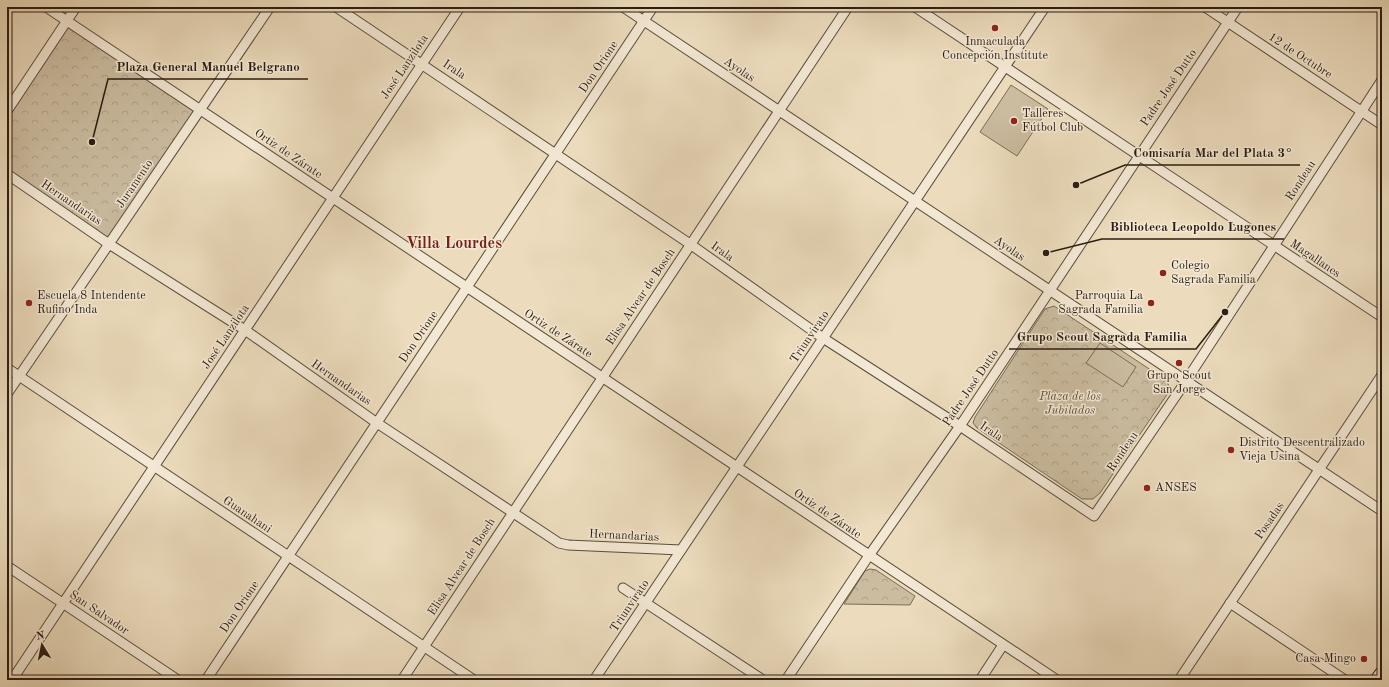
<svg xmlns="http://www.w3.org/2000/svg" width="1389" height="687" viewBox="0 0 1389 687" font-family="'Old Standard TT',serif">
<style>
.forest{fill:url(#forest-crowns);stroke:#7b6c58}
.pitch{fill:#cbbca0;stroke:#7b6c58}
.lines{fill:none;stroke-linecap:round;stroke-linejoin:round}
.minor-casing{stroke:#5b4d3c;stroke-width:11}
.secondary-casing{stroke:#2b1d11;stroke-width:15}
.minor{stroke:#f3e8d4;stroke-width:9}
.secondary{stroke:#f3e8d4;stroke-width:13}
.poi-dot{fill:#8f2418;stroke:#f3e8d4;stroke-width:1.5}
.labels{text-anchor:middle;dominant-baseline:central;stroke-width:3;stroke-linejoin:round;paint-order:stroke}
.poi-label{font-size:12px;fill:#2b1d11;stroke:#f3e8d4;text-anchor:start}
.street-label{font-size:12px;fill:#2b1d11;stroke:#f3e8d4}
.park-label{font-size:12px;font-style:italic;fill:#5b4d3c;stroke:#f3e8d4}
.district-label{font-size:16px;font-weight:bold;fill:#7a1f14;stroke:#f3e8d4}
.leader{fill:none;stroke:#2b1d11;stroke-width:1.5}
.callout-dot{fill:#2b1d11;stroke:#f3e8d4;stroke-width:1.5}
.callout-label{font-size:13px;text-anchor:middle;font-weight:bold;fill:#2b1d11;stroke:#f3e8d4;stroke-width:3;stroke-linejoin:round;paint-order:stroke}
</style>
<defs>
<pattern id="forest-crowns" width="20" height="18" patternUnits="userSpaceOnUse"><rect width="20" height="18" fill="#cbbca0"/><path d="M2 6a3 3 0 1 1 6 0M12 15a3 3 0 1 1 6 0" fill="none" stroke="#aea189"/></pattern>
</defs>
<rect width="100%" height="100%" fill="#ecdcbd"/>
<filter id="stains"><feTurbulence type="fractalNoise" baseFrequency=".005" numOctaves="4"/><feColorMatrix values="0 0 0 0 .2 0 0 0 0 .09 0 0 0 0 .02 0 0 0 .5 -.17"/></filter>
<radialGradient id="worn" r=".72"><stop offset=".6" stop-color="#630" stop-opacity="0"/><stop offset="1" stop-color="#630" stop-opacity=".3"/></radialGradient>
<g class="forest">
<path d="M 67,21 L 199,109 L 109,244 L 7,174 L 7,111 Z"/>
<path d="M 1054,306 L 1166,380 L 1169,386 L 1168,393 L 1100,493 L 1093,499 L 1082,499 L 977,428 L 973,423 L 975,417 L 1045,309 Z"/>
<path d="M 870,569 L 876,570 L 915,596 L 910,605 L 844,604 L 865,571 Z"/>
</g>
<g class="pitch">
<path d="M 1011,85 L 1048,109 L 1017,156 L 980,132 Z"/>
<path d="M 1100,343 L 1136,367 L 1123,387 L 1086,363 Z"/>
</g>
<g class="lines">
<defs>
<g id="minor">
<path d="M 46,7 C 383,231 719,457 1057,680"/>
<path d="M 336,7 L 690,244 L 823,338 L 960,426 L 1094,516 L 1186,381 L 1382,80"/>
<path d="M 623,7 L 1382,511"/>
<path d="M 915,7 L 1382,317"/>
<path d="M 1205,7 L 1382,125"/>
<path d="M 7,111 L 76,7"/>
<path d="M 7,174 L 109,244 L 245,330 L 377,423 L 559,543 L 568,545 L 681,550"/>
<path d="M 7,368 L 474,680"/>
<path d="M 7,394 L 270,7"/>
<path d="M 7,566 L 178,680"/>
<path d="M 623,588 L 763,680"/>
<path d="M 1230,603 L 1345,680"/>
<path d="M 12,680 L 460,7"/>
<path d="M 206,680 L 653,7"/>
<path d="M 402,680 L 848,7"/>
<path d="M 594,680 L 1045,7"/>
<path d="M 786,680 L 868,557 L 960,426 L 1238,7"/>
<path d="M 980,680 L 1003,645"/>
<path d="M 1179,680 L 1382,375"/>
</g>
<path id="secondary" d="M 1377,680 L 1382,673"/>
</defs>
<use href="#minor" class="minor-casing"/>
<use href="#secondary" class="secondary-casing"/>
<use href="#minor" class="minor"/>
<use href="#secondary" class="secondary"/>
</g>
<g class="poi-dot">
<circle cx="995" cy="28" r="4"/>
<circle cx="1014" cy="121" r="4"/>
<circle cx="1163" cy="273" r="4"/>
<circle cx="29" cy="303" r="4"/>
<circle cx="1151" cy="303" r="4"/>
<circle cx="1179" cy="363" r="4"/>
<circle cx="1231" cy="450" r="4"/>
<circle cx="1147" cy="488" r="4"/>
<circle cx="1364" cy="659" r="4"/>
</g>
<g class="labels">
<g class="poi-label">
<text x="995" y="42" text-anchor="middle">Inmaculada<tspan x="995" dy="14">Concepción Institute</tspan></text>
<text x="1022" y="114">Talleres<tspan x="1022" dy="14">Fútbol Club</tspan></text>
<text x="1171" y="266">Colegio<tspan x="1171" dy="14">Sagrada Familia</tspan></text>
<text x="37" y="296">Escuela 8 Intendente<tspan x="37" dy="14">Rufino Inda</tspan></text>
<text x="1143" y="296" text-anchor="end">Parroquia La<tspan x="1143" dy="14">Sagrada Familia</tspan></text>
<text x="1179" y="376" text-anchor="middle">Grupo Scout<tspan x="1179" dy="14">San Jorge</tspan></text>
<text x="1239" y="443">Distrito Descentralizado<tspan x="1239" dy="14">Vieja Usina</tspan></text>
<text x="1155" y="488">ANSES</text>
<text x="1356" y="659" text-anchor="end">Casa Mingo</text>
</g>
<g class="street-label">
<text transform="translate(1300 56) rotate(33)">12 de Octubre</text>
<text transform="translate(405 67) rotate(-56)">José Lanzilota</text>
<text transform="translate(599 67) rotate(-56)">Don Orione</text>
<text transform="translate(454 70) rotate(34)">Irala</text>
<text transform="translate(739 70) rotate(34)">Ayolas</text>
<text transform="translate(1169 88) rotate(-56)">Padre José Dutto</text>
<text transform="translate(288 154) rotate(34)">Ortiz de Zárate</text>
<text transform="translate(1301 181) rotate(-57)">Rondeau</text>
<text transform="translate(135 184) rotate(-56)">Juramento</text>
<text transform="translate(71 203) rotate(34)">Hernandarias</text>
<text transform="translate(1009 249) rotate(34)">Ayolas</text>
<text transform="translate(722 252) rotate(35)">Irala</text>
<text transform="translate(1315 259) rotate(34)">Magallanes</text>
<text transform="translate(641 297) rotate(-56)">Elisa Alvear de Bosch</text>
<text transform="translate(558 334) rotate(33)">Ortiz de Zárate</text>
<text transform="translate(226 337) rotate(-56)">José Lanzilota</text>
<text transform="translate(419 337) rotate(-56)">Don Orione</text>
<text transform="translate(810 337) rotate(-56)">Triunvirato</text>
<text transform="translate(341 383) rotate(35)">Hernandarias</text>
<text transform="translate(971 388) rotate(-56)">Padre José Dutto</text>
<text transform="translate(991 432) rotate(34)">Irala</text>
<text transform="translate(1123 452) rotate(-56)">Rondeau</text>
<text transform="translate(827 514) rotate(34)">Ortiz de Zárate</text>
<text transform="translate(247 515) rotate(34)">Guanahani</text>
<text transform="translate(1270 521) rotate(-56)">Posadas</text>
<text transform="translate(624 536) rotate(3)">Hernandarias</text>
<text transform="translate(462 567) rotate(-57)">Elisa Alvear de Bosch</text>
<text transform="translate(630 606) rotate(-56)">Triunvirato</text>
<text transform="translate(240 607) rotate(-56)">Don Orione</text>
<text transform="translate(99 613) rotate(34)">San Salvador</text>
</g>
<g class="park-label">
<text x="1070" y="397">Plaza de los<tspan x="1070" dy="14">Jubilados</tspan></text>
</g>
<g class="district-label">
<text x="454" y="244">Villa Lourdes</text>
</g>
</g>
<path class="leader" d="M92 142L108 79H308M1076 185L1125 165H1300M1046 253L1102 239H1284M1225 312L1196 349H1009"/>
<g class="callout-dot">
<circle cx="92" cy="142" r="4"/>
<circle cx="1076" cy="185" r="4"/>
<circle cx="1046" cy="253" r="4"/>
<circle cx="1225" cy="312" r="4"/>
</g>
<g class="callout-label">
<text x="208" y="71">Plaza General Manuel Belgrano</text>
<text x="1213" y="157">Comisaría Mar del Plata 3°</text>
<text x="1193" y="231">Biblioteca Leopoldo Lugones</text>
<text x="1102" y="341">Grupo Scout Sagrada Familia</text>
</g>
<rect width="1389" height="687" fill="none" stroke="#ecdcbd" stroke-width="24"/>
<rect x="8" y="8" width="1373" height="671" fill="none" stroke="#2b1d11" stroke-width="2"/>
<rect x="12" y="12" width="1365" height="663" fill="none" stroke="#2b1d11"/>
<g transform="translate(42 645) rotate(350)" stroke="#f3e8d4" stroke-width="3" paint-order="stroke">
<path d="M0-3L7 15L0 10L-7 15Z" fill="#2b1d11"/>
<text y="-6" font-size="11" font-weight="bold" text-anchor="middle" fill="#2b1d11">N</text>
</g>
<rect width="100%" height="100%" filter="url(#stains)"/>
<rect width="100%" height="100%" fill="url(#worn)"/>
</svg>
